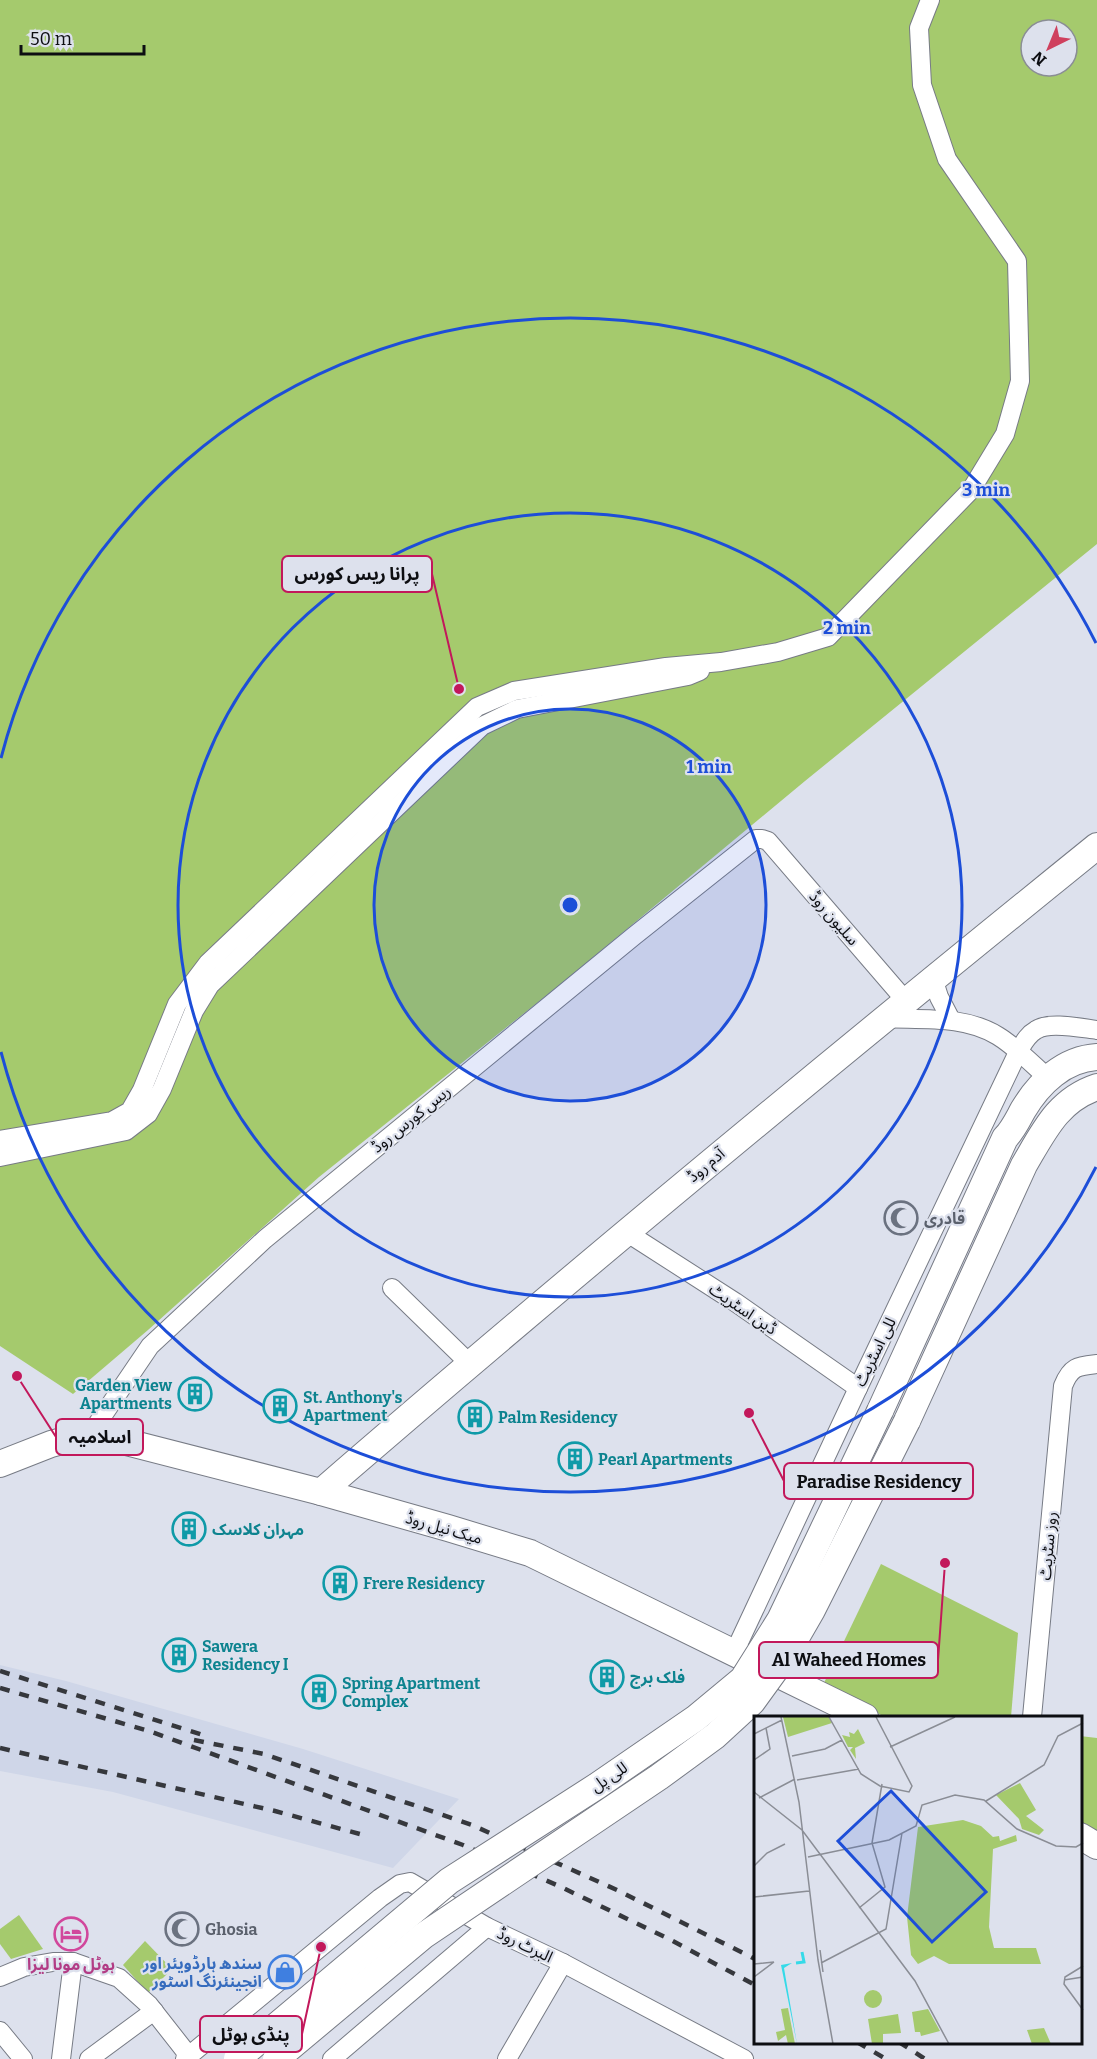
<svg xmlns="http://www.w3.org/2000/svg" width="1097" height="2059" viewBox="0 0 1097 2059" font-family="Bitter,'Noto Sans Arabic',serif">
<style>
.built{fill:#cfd6e8}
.green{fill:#a5ca6d;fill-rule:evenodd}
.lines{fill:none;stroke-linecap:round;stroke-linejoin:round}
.street-casing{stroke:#777b85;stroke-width:20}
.secondary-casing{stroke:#777b85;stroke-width:28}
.street{stroke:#fff;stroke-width:18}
.secondary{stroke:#fff;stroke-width:26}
.rail{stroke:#36383d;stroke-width:4.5;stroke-dasharray:10 10;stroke-linecap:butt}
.secondary-bridge-casing{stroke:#777b85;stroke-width:28;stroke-linecap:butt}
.secondary-bridge{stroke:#fff;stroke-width:26}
.ring{fill:none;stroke:#1d4ed8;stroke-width:3}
.labels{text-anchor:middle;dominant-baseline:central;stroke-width:4.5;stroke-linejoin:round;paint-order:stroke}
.street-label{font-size:16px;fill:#0d0e12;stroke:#dde1ed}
.worship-label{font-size:16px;font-weight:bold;fill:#5b616d;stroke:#dde1ed;text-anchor:start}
.culture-label{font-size:16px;font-weight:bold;fill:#0d838f;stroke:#dde1ed;text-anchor:start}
.shop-label{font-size:16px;font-weight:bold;fill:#366cbe;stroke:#dde1ed;text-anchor:end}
.hotel-label{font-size:16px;font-weight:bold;fill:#b23c85;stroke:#dde1ed}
.inset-river{fill:none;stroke:#35dae8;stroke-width:3}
.inset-road{fill:none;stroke:#8a8d95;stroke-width:1.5}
.view{fill:#1d4ed8;fill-opacity:0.15;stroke:#1d4ed8;stroke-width:3}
.inset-edge{fill:none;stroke:#0d0e12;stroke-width:3}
.centre{fill:#1d4ed8;stroke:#dde1ed;stroke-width:3}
.ring-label{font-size:18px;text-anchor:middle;font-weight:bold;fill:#1d4ed8;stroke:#dde1ed;stroke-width:4.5;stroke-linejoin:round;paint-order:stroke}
.leader{fill:none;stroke:#c2185b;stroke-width:2}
.callout-dot{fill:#c2185b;stroke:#dde1ed;stroke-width:2}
.callout{fill:#dde1ed;stroke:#c2185b;stroke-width:2}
.callout-label{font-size:18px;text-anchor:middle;font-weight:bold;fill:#0d0e12}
</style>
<rect width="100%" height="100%" fill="#dde1ed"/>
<path class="built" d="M 0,1665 L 66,1681 L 303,1749 L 459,1799 L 393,1868 L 113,1792 L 0,1771 Z"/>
<g class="green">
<path d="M 0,0 L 1097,0 L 1097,544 L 805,781 L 562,983 L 319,1177 L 148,1330 L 73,1394 L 0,1346 ZM 1031,30 L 1067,30 L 1067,66 L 1031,66 Z"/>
<path d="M 881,1564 L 1018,1633 L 1011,1717 L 885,1717 L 823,1685 Z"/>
<path d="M 1080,1736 L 1097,1738 L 1097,1836 L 1081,1825 Z"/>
<path d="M 19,1915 L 43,1949 L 11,1959 L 0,1944 L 0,1929 Z"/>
<path d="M 145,1941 L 172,1969 L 148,1993 L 123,1965 Z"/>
</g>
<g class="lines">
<defs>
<g id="street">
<path d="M 933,978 L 939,997 L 951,1020"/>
<path d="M 883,1018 C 921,1020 965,1015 998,1036 C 1016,1047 1032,1064 1048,1078"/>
<path d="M 0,1140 L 112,1121 L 130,1111 L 142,1090 L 177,1004 L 208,963 L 477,707 L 514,691 L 666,667 L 721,662 L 778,652 L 828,637 L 971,490 L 1005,434 L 1020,381 L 1017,261 L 947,159 L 922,85 L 919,28 L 930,0"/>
<path d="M 0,1157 L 126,1131 L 148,1114 L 162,1089 L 194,1011 L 210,985 L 482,726 L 517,709 L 688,676 L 700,671"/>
<path d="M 626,1232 L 735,1302 L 858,1388"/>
<path d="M 392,1288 L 469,1363"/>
<path d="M 91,1433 L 150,1346 L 265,1239 L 634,936 L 756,839 L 762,839 L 768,841 L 905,1000"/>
<path d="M 734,1653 L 858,1388 L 1018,1052 C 1023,1044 1027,1035 1036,1030 C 1049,1021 1081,1028 1097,1030"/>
<path d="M 1032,1717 L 1063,1386 C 1071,1366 1078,1366 1097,1364"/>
<path d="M 0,1977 L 24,1967 L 53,1962 L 73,1962 L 119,1978 L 149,2005 L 189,2056"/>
<path d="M 0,2031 L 23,2059"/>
<path d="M 61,2059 L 73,1962"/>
<path d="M 89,2059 L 154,2011"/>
<path d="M 185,2059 L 380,1898 L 400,1884 L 410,1882 L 487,1927 L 563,1963 L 744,2059"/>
<path d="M 332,2059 L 487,1927"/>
<path d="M 507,2059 L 563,1963"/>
</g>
<g id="secondary">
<path d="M 880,1411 L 1005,1138 C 1013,1130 1017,1121 1023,1110 C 1039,1083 1064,1059 1097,1057"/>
<path d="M 907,1421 L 1024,1165 C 1044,1131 1058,1100 1097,1087"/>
<path d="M 0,1464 L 51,1444 L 91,1433 L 321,1492 L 448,1528 L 530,1553 L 865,1717"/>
<path d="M 321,1492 C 575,1272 835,1058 1097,846"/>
<path d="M 1080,1836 L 1097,1846"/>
</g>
</defs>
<use href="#street" class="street-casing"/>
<use href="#secondary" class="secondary-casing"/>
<use href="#street" class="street"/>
<use href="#secondary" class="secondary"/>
<g class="rail">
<path d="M 0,1671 L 206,1736"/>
<path d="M 0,1688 L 149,1731 L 463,1845 L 559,1886 L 669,1939 L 755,1985"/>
<path d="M 194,1740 L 264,1754 L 472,1825 L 617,1890 L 755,1959"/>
<path d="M 0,1748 L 275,1811 L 367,1836"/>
<path d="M 857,2042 L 886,2059"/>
<path d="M 899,2042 L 925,2059"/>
</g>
<defs>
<g id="secondary-bridge">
<path d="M 237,2059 L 449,1881 L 597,1786 L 696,1718 L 743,1679 L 780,1620 L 880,1411"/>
<path d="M 276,2059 L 423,1936 L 659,1777 L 715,1736 L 752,1702 L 786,1655 L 812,1610 L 907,1421"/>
</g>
</defs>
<use href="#secondary-bridge" class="secondary-bridge-casing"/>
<use href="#secondary-bridge" class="secondary-bridge"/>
</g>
<circle cx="570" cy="905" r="196" fill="#1d4ed8" fill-opacity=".12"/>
<g class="ring">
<circle cx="570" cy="905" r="196"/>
<circle cx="570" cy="905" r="392"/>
<path d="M1096 1167A588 588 0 0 1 1 1052M1 758A588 588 0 0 1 1096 643"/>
</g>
<defs>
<symbol id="mosque-ring" viewBox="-11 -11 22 22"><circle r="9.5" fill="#dde1ed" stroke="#6b7280" stroke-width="1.5"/><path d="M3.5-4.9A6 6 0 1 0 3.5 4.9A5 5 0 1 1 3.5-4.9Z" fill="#6b7280"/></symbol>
<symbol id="building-ring" viewBox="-11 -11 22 22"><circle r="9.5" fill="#dde1ed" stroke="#0f9aa8" stroke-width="1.5"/><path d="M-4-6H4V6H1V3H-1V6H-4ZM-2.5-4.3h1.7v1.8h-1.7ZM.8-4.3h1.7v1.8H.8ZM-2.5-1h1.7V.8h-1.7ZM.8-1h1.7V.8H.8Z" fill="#0f9aa8"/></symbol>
<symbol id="hotel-ring" viewBox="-11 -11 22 22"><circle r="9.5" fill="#dde1ed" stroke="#d1479c" stroke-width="1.5"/><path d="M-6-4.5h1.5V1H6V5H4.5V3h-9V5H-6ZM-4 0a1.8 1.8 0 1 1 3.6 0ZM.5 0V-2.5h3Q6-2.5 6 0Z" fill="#d1479c"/></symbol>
<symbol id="shop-ring" viewBox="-11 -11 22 22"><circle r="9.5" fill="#dde1ed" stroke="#3f7fe0" stroke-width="1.5"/><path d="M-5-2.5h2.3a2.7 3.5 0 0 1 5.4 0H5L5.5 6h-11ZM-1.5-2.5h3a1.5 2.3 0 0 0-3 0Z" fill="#3f7fe0"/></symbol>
</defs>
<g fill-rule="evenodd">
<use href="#mosque-ring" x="882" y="1199" width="38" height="38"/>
<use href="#building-ring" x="176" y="1375" width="38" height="38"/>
<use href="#building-ring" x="261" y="1387" width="38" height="38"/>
<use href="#building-ring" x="456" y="1398" width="38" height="38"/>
<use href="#building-ring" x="556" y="1440" width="38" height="38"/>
<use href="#building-ring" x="170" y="1510" width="38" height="38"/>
<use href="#building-ring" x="321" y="1564" width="38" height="38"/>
<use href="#building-ring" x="160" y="1636" width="38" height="38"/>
<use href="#building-ring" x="588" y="1658" width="38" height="38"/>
<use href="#building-ring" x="300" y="1673" width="38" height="38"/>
<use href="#mosque-ring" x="163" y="1910" width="38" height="38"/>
<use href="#hotel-ring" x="52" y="1915" width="38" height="38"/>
<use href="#shop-ring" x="266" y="1953" width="38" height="38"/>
</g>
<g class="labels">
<g class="street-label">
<text transform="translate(834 918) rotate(49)">سلیون روڈ</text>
<text transform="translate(411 1119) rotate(-39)">ریس کورس روڈ</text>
<text transform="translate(706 1165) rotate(-40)">آدم روڈ</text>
<text transform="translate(743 1309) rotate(34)">ڈین اسٹریٹ</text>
<text transform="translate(875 1352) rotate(-64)">للی اسٹریٹ</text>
<text transform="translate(444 1528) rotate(16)">میک نیل روڈ</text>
<text transform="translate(1048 1546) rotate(-85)">روز سٹریٹ</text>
<text transform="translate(609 1777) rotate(-34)">للی پل</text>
<text transform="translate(525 1945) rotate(26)">البرٹ روڈ</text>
</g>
<g class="worship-label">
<text x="924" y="1218">قادری</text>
<text x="205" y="1929">Ghosia</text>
</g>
<g class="culture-label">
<text x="172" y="1385" text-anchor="end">Garden View<tspan x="172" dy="18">Apartments</tspan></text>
<text x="303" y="1397">St. Anthony's<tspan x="303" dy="18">Apartment</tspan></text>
<text x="498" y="1417">Palm Residency</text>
<text x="598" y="1459">Pearl Apartments</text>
<text x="212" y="1529">مہران کلاسک</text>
<text x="363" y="1583">Frere Residency</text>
<text x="202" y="1646">Sawera<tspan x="202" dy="18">Residency I</tspan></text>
<text x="630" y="1677">فلک برج</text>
<text x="342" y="1683">Spring Apartment<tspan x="342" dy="18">Complex</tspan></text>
</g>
<g class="shop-label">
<text x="262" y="1963">سندھ ہارڈویئر اور<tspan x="262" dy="18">انجینئرنگ اسٹور</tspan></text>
</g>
<g class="hotel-label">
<text x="71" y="1964">ہوٹل مونا لیزا</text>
</g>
</g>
<g transform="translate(754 1716)">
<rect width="328" height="328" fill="#dde1ed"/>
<path d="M 29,1 L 75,1 L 78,7 L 34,21 ZM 104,13 L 111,27 L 101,32 L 102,43 L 96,34 L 99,31 L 94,31 L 88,19 L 96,21 L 95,16 L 100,18 ZM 266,67 L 282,94 L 272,100 L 290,114 L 285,119 L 268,113 L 265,103 L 242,79 ZM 209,104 L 227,110 L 239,121 L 245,120 L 246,125 L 262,119 L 263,125 L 239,133 L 235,211 L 240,232 L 282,232 L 287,248 L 195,248 L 180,240 L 164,248 L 157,239 L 153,201 L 164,111 ZM110 283a9 9 0 1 1 18 0a9 9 0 1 1-18 0ZM 34,292 L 41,328 L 34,328 L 32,319 L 24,325 L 22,316 L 31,314 L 27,293 ZM 174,293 L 186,315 L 167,320 L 166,316 L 161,316 L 158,296 ZM 144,298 L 147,317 L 129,318 L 129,328 L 118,328 L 114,303 ZM 290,312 L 297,328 L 278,328 L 273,314 Z" fill="#a5ca6d"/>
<path d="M 38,247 L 30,252 L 43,328 L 27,249 Z" fill="#35dae8"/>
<path class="inset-river" d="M 42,247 L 50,246 L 48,236"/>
<path class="inset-road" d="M 27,1 L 45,86 L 64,244 L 79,328M 75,1 L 107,58 L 126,70 L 155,76 L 158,70 L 122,1M 0,18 L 28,4M 136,31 L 201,1M 38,40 L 71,33 L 88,24M 0,44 L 16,33 L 12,12M 43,64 L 105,53M 0,76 L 48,114 L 161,265 L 195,328M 5,82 L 41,63M 232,85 L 290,49 L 304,20 L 329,7M 54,141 L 135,124 L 162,110 L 168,89 L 201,79 L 230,84 L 263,113 L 302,130 L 322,131 L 329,127M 0,150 L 13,137 L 31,128M 0,181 L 55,175M 105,192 L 131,171 L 118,127 L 128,68M 66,234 L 69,256M 67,247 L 132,213 L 148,117M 0,248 L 20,246M 329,250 L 311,261 L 310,268 L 329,294M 0,261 L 20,246M 310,264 L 329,261"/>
<path class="view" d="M 137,75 L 232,176 L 178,226 L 84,125 Z"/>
<rect width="328" height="328" class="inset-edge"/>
</g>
<circle cx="570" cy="905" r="9" class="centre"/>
<g class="ring-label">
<text x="986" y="496">3 min</text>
<text x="847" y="634">2 min</text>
<text x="709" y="773">1 min</text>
</g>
<path class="leader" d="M459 689L432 574M17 1376L56 1437M749 1413L784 1481M945 1563L938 1660M321 1947L302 2034"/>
<g class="callout-dot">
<circle cx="459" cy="689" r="6"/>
<circle cx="17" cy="1376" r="6"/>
<circle cx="749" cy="1413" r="6"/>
<circle cx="945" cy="1563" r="6"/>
<circle cx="321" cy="1947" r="6"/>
</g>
<g class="callout">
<rect x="282" y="556" width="150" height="36" rx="6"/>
<rect x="56" y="1419" width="87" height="36" rx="6"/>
<rect x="784" y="1463" width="189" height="36" rx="6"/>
<rect x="759" y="1642" width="179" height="36" rx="6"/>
<rect x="200" y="2016" width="102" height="36" rx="6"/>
</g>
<g class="callout-label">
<text x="357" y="580">پرانا ریس کورس</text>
<text x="100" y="1443">اسلامیہ</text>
<text x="879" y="1488">Paradise Residency</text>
<text x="849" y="1666">Al Waheed Homes</text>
<text x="251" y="2041">پنڈی ہوٹل</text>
</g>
<g transform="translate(1049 48) rotate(223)"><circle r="28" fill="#dde1ed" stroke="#8a8d95" stroke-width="1.5"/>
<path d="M0-4.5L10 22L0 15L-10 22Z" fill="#cf405e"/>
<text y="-9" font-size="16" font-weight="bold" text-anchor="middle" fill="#0d0e12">N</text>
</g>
<path d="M21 45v9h123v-9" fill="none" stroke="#0d0e12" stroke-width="3"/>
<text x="30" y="45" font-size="18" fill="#0d0e12" stroke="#dde1ed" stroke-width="4.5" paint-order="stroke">50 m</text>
</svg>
